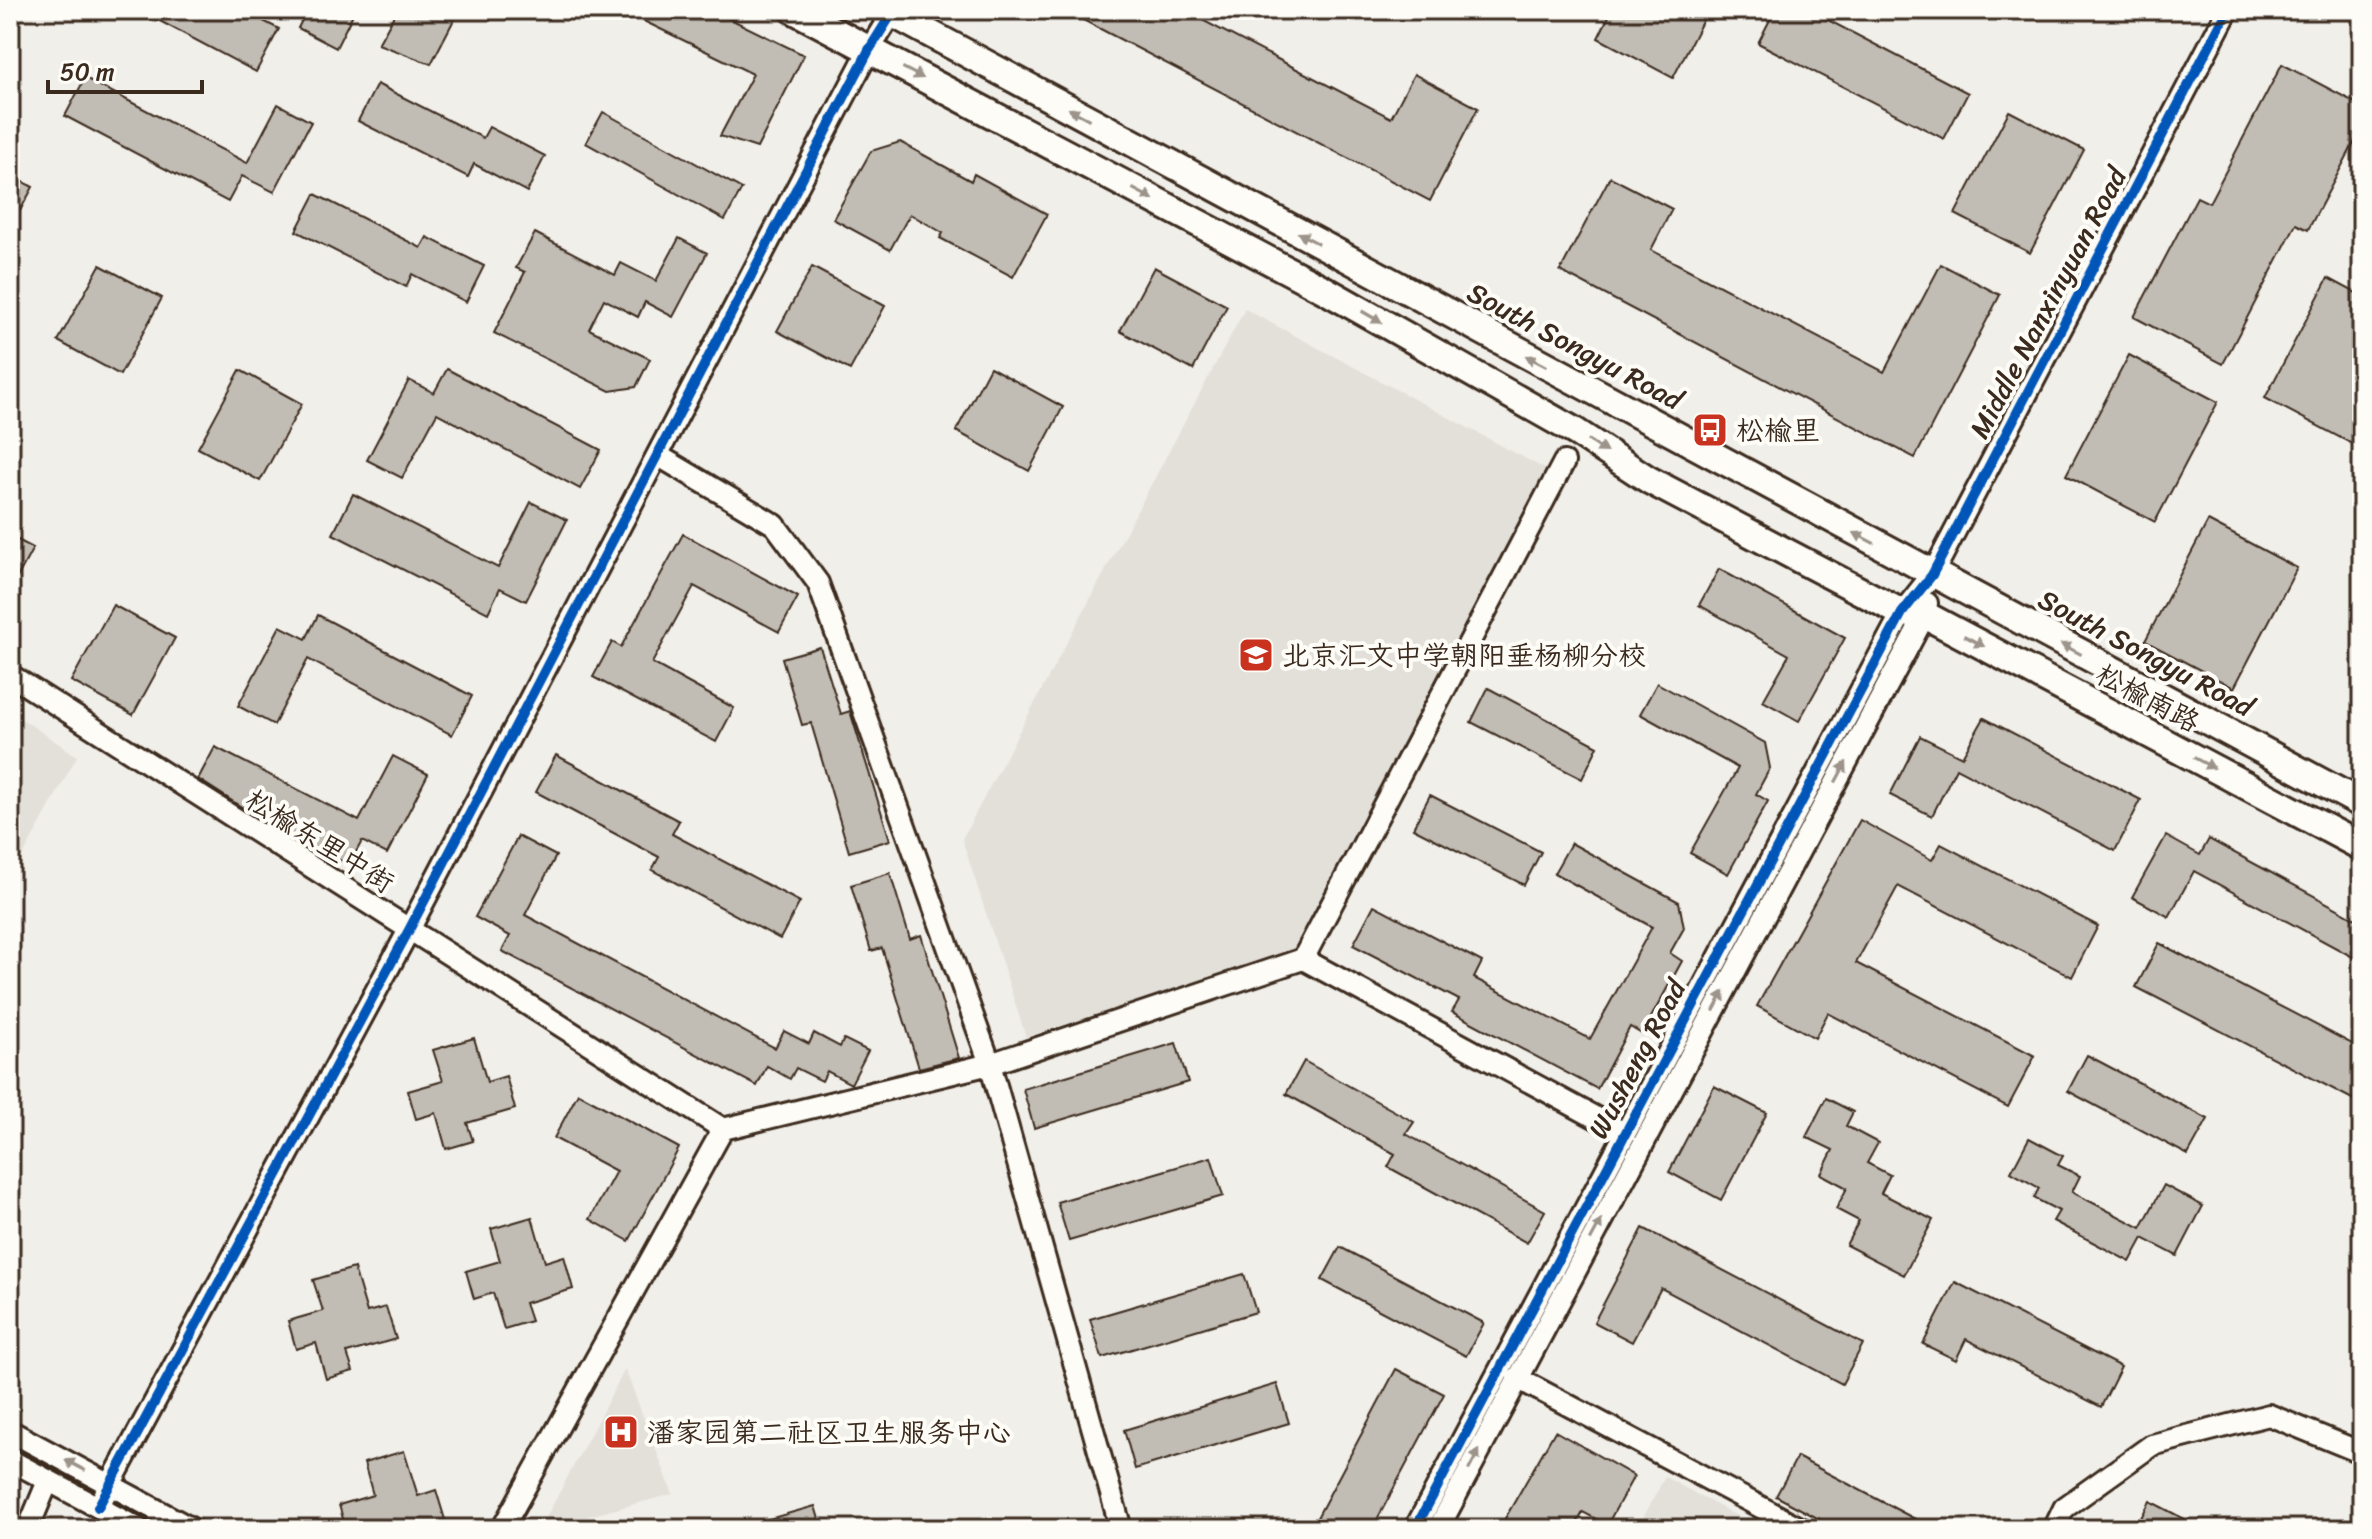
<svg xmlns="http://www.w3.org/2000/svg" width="2372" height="1539" viewBox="0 0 2372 1539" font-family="Sriracha,'LXGW WenKai TC',sans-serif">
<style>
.built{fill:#e3e0da}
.building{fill:#c1bcb4;stroke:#3b2a1e;stroke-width:2}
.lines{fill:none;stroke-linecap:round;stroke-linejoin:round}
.minor-casing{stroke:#3b2a1e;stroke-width:26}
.major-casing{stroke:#3b2a1e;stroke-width:32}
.minor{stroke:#fdfcf7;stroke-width:20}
.major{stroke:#fdfcf7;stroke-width:26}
.cycleway-casing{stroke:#fdfcf7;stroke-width:15}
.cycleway{stroke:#0057b8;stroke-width:10}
.oneway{fill:#9c938a}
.labels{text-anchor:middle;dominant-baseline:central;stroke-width:8;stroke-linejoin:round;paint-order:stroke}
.street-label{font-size:28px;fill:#3b2a1e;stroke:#fdfcf7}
.poi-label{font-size:28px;fill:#3b2a1e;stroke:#fdfcf7;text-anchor:start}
</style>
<rect width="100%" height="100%" fill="#f1efea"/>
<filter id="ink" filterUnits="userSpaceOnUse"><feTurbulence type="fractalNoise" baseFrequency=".0125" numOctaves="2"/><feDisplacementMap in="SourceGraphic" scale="16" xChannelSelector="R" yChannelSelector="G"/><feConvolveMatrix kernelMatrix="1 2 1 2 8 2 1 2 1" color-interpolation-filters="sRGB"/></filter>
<g filter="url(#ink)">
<g class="built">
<path d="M 1245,309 L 1549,471 L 1293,952 L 1026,1037 L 962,839 Z"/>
<path d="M 10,711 L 77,756 L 10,880 Z"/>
<path d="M 625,1369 L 673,1494 L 540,1529 Z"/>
<path d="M 1665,1477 L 1761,1529 L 1637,1529 Z"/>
</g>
<g class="building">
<path d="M 139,10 L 242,10 L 279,29 L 256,72 Z"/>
<path d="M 307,10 L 355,10 L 336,48 L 298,28 Z"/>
<path d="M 397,10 L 459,10 L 431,64 L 378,44 Z"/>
<path d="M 621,10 L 712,10 L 804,55 L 757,148 L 720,136 L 753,74 Z"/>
<path d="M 1064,10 L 1183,10 L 1391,118 L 1414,74 L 1478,108 L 1430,201 Z"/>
<path d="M 1612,10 L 1708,10 L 1673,78 L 1598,38 Z"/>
<path d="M 1775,10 L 1809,10 L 1968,93 L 1944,139 L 1758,43 Z"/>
<path d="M 2282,64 L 2362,106 L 2362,128 L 2308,230 L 2296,224 L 2223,364 L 2134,317 L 2197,197 L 2209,203 Z"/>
<path d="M 85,78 L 247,163 L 278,104 L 311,122 L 274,192 L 242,176 L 228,202 L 65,116 Z"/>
<path d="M 377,84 L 483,138 L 489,127 L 545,156 L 527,192 L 474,164 L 468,177 L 358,121 Z"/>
<path d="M 2009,111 L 2084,150 L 2030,253 L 1955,214 Z"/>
<path d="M 603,112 L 742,189 L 725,220 L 586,143 Z"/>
<path d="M 900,142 L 971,181 L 974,174 L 1047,214 L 1013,277 L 940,238 L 943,233 L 910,214 L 890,250 L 833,219 L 871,151 Z"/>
<path d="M 10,175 L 33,187 L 10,229 Z"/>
<path d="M 1610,177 L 1672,209 L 1651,250 L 1884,372 L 1941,264 L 2000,295 L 1915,458 L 1560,271 Z"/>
<path d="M 315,194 L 421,248 L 427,237 L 484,266 L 466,302 L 412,274 L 406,287 L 296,231 Z"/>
<path d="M 535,233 L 615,275 L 621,263 L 656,281 L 679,238 L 707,253 L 673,317 L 645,302 L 638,317 L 604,299 L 589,329 L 650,359 L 636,387 L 610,391 L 494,333 L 525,272 L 516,268 Z"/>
<path d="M 100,265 L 162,298 L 120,375 L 58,341 Z"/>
<path d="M 812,267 L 885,306 L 850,370 L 777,331 Z"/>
<path d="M 1154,267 L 1227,306 L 1193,370 L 1120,331 Z"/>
<path d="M 2328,278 L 2362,296 L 2362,429 L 2354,445 L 2265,398 Z"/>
<path d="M 2129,355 L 2218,402 L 2155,522 L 2066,475 Z"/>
<path d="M 990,367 L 1063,407 L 1029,471 L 956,431 Z"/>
<path d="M 447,369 L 601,450 L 580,489 L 437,413 L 402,478 L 367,460 L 409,380 L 434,393 Z"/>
<path d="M 240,370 L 302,404 L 260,481 L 198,448 Z"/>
<path d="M 353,494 L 498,568 L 531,502 L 567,520 L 526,601 L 500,588 L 488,613 L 333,534 Z"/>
<path d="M 2208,521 L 2297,568 L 2234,688 L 2145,641 Z"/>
<path d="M 683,534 L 798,597 L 779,632 L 694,586 L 652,663 L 734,708 L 716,742 L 593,677 L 612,642 L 621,647 Z"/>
<path d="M 10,536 L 33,548 L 10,591 Z"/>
<path d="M 1719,569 L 1845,638 L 1799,721 L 1763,701 L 1789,655 L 1699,605 Z"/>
<path d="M 113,605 L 175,638 L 133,715 L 71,681 Z"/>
<path d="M 318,615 L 472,696 L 452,735 L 308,659 L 274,725 L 238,706 L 280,626 L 306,639 Z"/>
<path d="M 820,647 L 841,714 L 850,711 L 890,840 L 849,852 L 811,723 L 802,725 L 782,658 Z"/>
<path d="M 1657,683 L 1765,743 L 1770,768 L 1756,794 L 1768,801 L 1728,874 L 1690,853 L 1738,768 L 1640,714 Z"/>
<path d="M 1488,688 L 1598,746 L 1582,779 L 1471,722 Z"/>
<path d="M 1984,718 L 2141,800 L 2115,851 L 1956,768 L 1932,816 L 1890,795 L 1920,736 L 1962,757 Z"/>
<path d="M 215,747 L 359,821 L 393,756 L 428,774 L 387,854 L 362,841 L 349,865 L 268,824 L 198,779 Z"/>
<path d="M 556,755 L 679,821 L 672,834 L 800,902 L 780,939 L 652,870 L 659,857 L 536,792 Z"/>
<path d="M 1430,795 L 1541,852 L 1524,885 L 1413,828 Z"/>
<path d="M 1860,820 L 1932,860 L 1941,844 L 2098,926 L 2072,977 L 1898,886 L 1856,963 L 2035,1056 L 2008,1107 L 1828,1013 L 1815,1038 L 1757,1006 Z"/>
<path d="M 518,836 L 556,856 L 525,915 L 775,1048 L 784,1031 L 809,1044 L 814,1033 L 840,1047 L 844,1039 L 868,1051 L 851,1084 L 827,1071 L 822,1081 L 796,1068 L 790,1079 L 767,1066 L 757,1086 L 502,951 L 510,936 L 475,917 Z"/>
<path d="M 2166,836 L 2200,855 L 2209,839 L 2362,922 L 2362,962 L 2194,871 L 2169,917 L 2132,897 Z"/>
<path d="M 1571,843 L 1679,902 L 1684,928 L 1670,953 L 1682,961 L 1642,1034 L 1630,1027 L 1597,1089 L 1452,1012 L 1459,1000 L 1353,945 L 1374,905 L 1482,962 L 1474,978 L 1590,1039 L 1652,927 L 1554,873 Z"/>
<path d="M 890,873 L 910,939 L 921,935 L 959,1058 L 919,1068 L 882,948 L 871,951 L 851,885 Z"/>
<path d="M 2159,943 L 2362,1049 L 2362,1104 L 2136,987 Z"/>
<path d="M 474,1038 L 487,1082 L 506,1076 L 515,1109 L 467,1123 L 473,1141 L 446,1149 L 436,1113 L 416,1119 L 408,1091 L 443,1081 L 433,1050 Z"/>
<path d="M 1176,1043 L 1188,1082 L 1034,1128 L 1023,1089 Z"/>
<path d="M 2087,1055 L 2208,1119 L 2188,1155 L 2068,1091 Z"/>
<path d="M 1304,1061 L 1414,1122 L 1406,1134 L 1545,1211 L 1527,1243 L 1388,1167 L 1395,1154 L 1286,1094 Z"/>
<path d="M 1714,1086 L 1767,1113 L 1721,1200 L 1669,1172 Z"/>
<path d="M 578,1093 L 679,1148 L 629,1241 L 590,1219 L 616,1171 L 554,1138 Z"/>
<path d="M 1826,1098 L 1853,1112 L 1846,1126 L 1878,1143 L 1867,1163 L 1890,1175 L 1881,1193 L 1933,1220 L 1904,1275 L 1846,1245 L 1859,1221 L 1836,1209 L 1847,1188 L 1821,1174 L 1833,1150 L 1806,1137 Z"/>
<path d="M 2029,1138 L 2063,1156 L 2058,1165 L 2080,1176 L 2072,1192 L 2141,1228 L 2164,1185 L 2203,1206 L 2177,1256 L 2143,1238 L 2130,1262 L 2053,1221 L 2059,1211 L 2034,1198 L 2039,1188 L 2011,1172 Z"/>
<path d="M 1211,1157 L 1223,1196 L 1069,1241 L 1057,1202 Z"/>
<path d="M 532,1217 L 545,1262 L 564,1256 L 573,1289 L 525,1303 L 531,1321 L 504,1329 L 493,1293 L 474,1299 L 466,1271 L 500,1261 L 491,1229 Z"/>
<path d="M 1643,1228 L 1863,1344 L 1842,1384 L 1661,1288 L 1632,1342 L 1594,1322 Z"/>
<path d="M 1340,1247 L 1484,1323 L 1466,1356 L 1322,1280 Z"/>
<path d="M 354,1268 L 367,1312 L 386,1307 L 396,1339 L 347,1353 L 353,1371 L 326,1379 L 316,1343 L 296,1349 L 288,1321 L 323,1311 L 313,1280 Z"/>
<path d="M 1244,1274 L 1256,1312 L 1102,1358 L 1090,1319 Z"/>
<path d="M 1955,1282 L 2121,1367 L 2101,1407 L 1966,1339 L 1956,1360 L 1923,1344 Z"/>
<path d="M 1396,1369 L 1444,1394 L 1372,1529 L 1311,1529 Z"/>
<path d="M 1277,1384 L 1289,1423 L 1135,1469 L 1124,1430 Z"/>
<path d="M 1555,1431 L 1634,1476 L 1607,1525 L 1583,1512 L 1574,1529 L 1499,1529 Z"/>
<path d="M 404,1451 L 418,1496 L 436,1490 L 446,1523 L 425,1529 L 346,1529 L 339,1505 L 373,1495 L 364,1463 Z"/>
<path d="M 1797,1457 L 1934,1529 L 1838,1529 L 1776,1496 Z"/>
<path d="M 2150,1501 L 2203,1529 L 2135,1529 Z"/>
<path d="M 815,1506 L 822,1529 L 751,1529 L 751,1524 Z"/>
</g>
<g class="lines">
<defs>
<g id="minor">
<path d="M 659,456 L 775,525 L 818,583 L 990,1064 L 1121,1529"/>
<path d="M 10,675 L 723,1129"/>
<path d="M 1303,959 L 1564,462"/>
<path d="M 1517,1378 L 1802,1529"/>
<path d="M 10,1431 L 192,1529"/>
<path d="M 10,1460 L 139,1529"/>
<path d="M 98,1507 L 409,930 L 869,50 L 894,10"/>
<path d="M 28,1529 L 48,1481"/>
<path d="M 502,1529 L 723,1129 L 990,1064 L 1303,959 L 1624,1133"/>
<path d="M 1415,1529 L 1902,613 L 1932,575 L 2228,10"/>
<path d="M 1438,1529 L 1925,615 L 1927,603"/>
<path d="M 2054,1529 L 2064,1508 L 2152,1445 L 2269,1415 L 2362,1453"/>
</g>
<g id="major">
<path d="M 794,10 L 1325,290 L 1576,432 L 1649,480 L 1902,613 L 1925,615 L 2362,847"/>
<path d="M 886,10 L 2362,804"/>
</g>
</defs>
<use href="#minor" class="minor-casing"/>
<use href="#major" class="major-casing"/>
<use href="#minor" class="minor"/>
<use href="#major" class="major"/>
<defs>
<g id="cycleway">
<path d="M 98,1507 L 409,930 L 869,50 L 894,10"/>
<path d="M 1415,1529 L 1902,613 L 1932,575 L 2228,10"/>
</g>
</defs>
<use href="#cycleway" class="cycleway-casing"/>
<use href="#cycleway" class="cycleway"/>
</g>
<defs><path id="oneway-solid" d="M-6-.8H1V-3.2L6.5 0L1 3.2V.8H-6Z" transform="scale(2)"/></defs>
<g class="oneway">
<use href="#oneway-solid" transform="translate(913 73) rotate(28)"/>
<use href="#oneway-solid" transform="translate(1079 114) rotate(-152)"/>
<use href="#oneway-solid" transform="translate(1143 194) rotate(28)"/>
<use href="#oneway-solid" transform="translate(1308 238) rotate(-152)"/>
<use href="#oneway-solid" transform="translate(1372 317) rotate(30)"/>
<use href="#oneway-solid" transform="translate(1536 361) rotate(-152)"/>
<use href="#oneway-solid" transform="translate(1597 446) rotate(33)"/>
<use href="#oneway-solid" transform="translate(1864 538) rotate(-152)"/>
<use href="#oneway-solid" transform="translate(1974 641) rotate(28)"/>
<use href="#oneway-solid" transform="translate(2071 649) rotate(-152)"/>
<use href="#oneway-solid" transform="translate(2204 763) rotate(28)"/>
<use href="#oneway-solid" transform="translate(1841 772) rotate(-62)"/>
<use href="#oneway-solid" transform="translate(1719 1001) rotate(-62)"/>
<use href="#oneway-solid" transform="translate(1596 1230) rotate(-62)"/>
<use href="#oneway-solid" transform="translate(1474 1460) rotate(-62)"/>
<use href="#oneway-solid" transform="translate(75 1465) rotate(-152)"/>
</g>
</g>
<defs>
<symbol id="bus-square" viewBox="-11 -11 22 22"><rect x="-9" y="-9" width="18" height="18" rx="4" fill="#c8321e" stroke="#fdfcf7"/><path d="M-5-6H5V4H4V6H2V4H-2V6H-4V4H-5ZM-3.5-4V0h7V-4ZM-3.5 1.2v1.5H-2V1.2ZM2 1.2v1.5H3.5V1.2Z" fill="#fff"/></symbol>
<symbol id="school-square" viewBox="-11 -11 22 22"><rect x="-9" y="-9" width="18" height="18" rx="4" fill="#c8321e" stroke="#fdfcf7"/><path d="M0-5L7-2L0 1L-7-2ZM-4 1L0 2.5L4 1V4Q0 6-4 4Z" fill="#fff"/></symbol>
<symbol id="hospital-square" viewBox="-11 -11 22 22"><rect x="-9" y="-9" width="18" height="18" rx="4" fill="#c8321e" stroke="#fdfcf7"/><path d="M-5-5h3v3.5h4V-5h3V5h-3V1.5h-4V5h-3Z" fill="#fff"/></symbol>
</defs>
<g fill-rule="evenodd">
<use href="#bus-square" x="1690" y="410" width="40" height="40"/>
<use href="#school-square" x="1236" y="635" width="40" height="40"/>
<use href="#hospital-square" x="601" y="1412" width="40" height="40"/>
</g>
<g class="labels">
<g class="street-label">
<text transform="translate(2048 303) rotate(-62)">Middle Nanxinyuan Road</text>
<text transform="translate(1575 346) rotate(28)">South Songyu Road</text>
<text transform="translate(2146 653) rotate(28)">South Songyu Road</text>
<text transform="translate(2148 698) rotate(28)">松榆南路</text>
<text transform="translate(320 841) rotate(32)">松榆东里中街</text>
<text transform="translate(1637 1059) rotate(-62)">Wusheng Road</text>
</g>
<g class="poi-label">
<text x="1736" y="430">松榆里</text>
<text x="1282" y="655">北京汇文中学朝阳垂杨柳分校</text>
<text x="647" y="1432">潘家园第二社区卫生服务中心</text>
</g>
</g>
<rect width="2372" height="1539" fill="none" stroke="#fdfcf7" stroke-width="40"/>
<rect x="20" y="20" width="2332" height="1499" fill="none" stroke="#3b2a1e" stroke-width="3" filter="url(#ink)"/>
<path d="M48 80v12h154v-12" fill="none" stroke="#3b2a1e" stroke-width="4"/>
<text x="60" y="80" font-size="24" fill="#3b2a1e" stroke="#fdfcf7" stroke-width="6" paint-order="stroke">50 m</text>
</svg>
